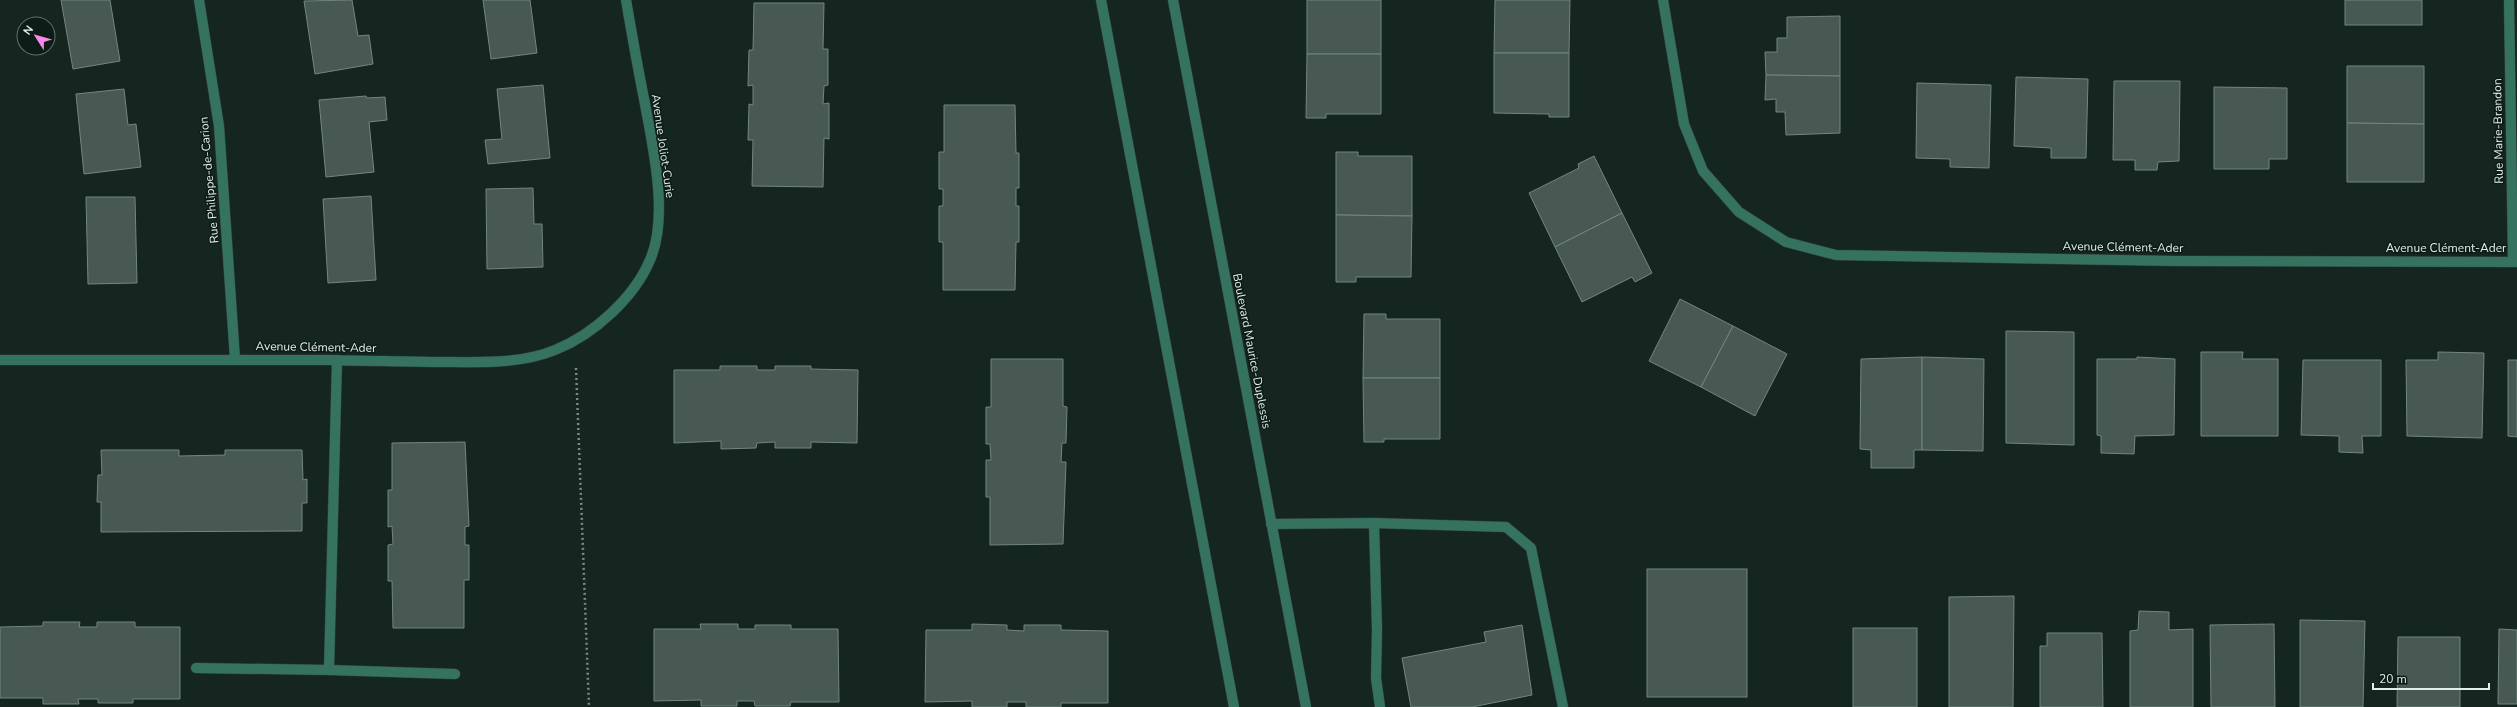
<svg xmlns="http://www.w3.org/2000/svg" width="2517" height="707" viewBox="0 0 2517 707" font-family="'Nunito Sans',sans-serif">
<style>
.building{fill:#475952;stroke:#73867f}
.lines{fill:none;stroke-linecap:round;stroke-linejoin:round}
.service-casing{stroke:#32413c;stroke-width:11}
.minor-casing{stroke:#32413c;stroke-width:11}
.tertiary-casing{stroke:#32413c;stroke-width:11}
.path{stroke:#7c8985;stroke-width:2.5;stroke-dasharray:2 3;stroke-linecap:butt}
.service{stroke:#367260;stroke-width:10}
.minor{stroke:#367260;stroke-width:10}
.tertiary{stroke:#367260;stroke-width:10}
.labels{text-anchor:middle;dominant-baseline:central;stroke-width:3;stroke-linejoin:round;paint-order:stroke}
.street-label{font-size:12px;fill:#e3ede9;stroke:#0c1c17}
</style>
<rect width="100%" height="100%" fill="#152520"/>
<g class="building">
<path d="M 61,0 L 110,0 L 120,61 L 73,69 Z"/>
<path d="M 352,0 L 358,36 L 369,35 L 373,64 L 315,74 L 304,1 Z"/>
<path d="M 483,0 L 530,0 L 537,53 L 491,59 Z"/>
<rect x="1307" y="0" width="74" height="54"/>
<path d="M 1495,0 L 1570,0 L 1569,53 L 1494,53 Z"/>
<rect x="2345" y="0" width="77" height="25"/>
<path d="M 754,3 L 824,3 L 823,49 L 828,49 L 828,85 L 824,86 L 823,104 L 829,103 L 829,139 L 824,138 L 823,187 L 752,186 L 753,140 L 748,140 L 749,104 L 753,105 L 753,85 L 748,86 L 749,50 L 753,50 Z"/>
<path d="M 1840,16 L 1840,76 L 1766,75 L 1765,52 L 1777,52 L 1777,38 L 1787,38 L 1787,17 Z"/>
<path d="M 1494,53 L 1569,53 L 1569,117 L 1549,117 L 1549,114 L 1494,113 Z"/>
<path d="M 1307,54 L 1381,54 L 1381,114 L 1326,114 L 1326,118 L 1306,118 Z"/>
<path d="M 2347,66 L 2424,66 L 2424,124 L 2347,123 Z"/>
<path d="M 1766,75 L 1840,76 L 1840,133 L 1786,135 L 1785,112 L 1776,112 L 1776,99 L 1765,100 Z"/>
<path d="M 2016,77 L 2088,79 L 2086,158 L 2051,158 L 2051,148 L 2014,146 Z"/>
<path d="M 2114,81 L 2180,81 L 2179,161 L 2158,162 L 2157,170 L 2135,170 L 2135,160 L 2113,160 Z"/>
<path d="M 1917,83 L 1991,85 L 1989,168 L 1950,167 L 1950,159 L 1916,158 Z"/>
<path d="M 543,85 L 550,158 L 488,164 L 485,140 L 502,139 L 497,89 Z"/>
<path d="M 2214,87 L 2287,88 L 2287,159 L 2269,159 L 2269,169 L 2214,169 Z"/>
<path d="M 124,89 L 128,125 L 136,124 L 141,167 L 84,174 L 76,94 Z"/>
<path d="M 366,96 L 367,98 L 385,97 L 387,120 L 369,122 L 374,172 L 326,177 L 319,100 Z"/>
<path d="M 944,105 L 1015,105 L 1016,153 L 1019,153 L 1019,188 L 1016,188 L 1016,206 L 1019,206 L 1019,242 L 1016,242 L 1015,290 L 943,290 L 943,242 L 939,242 L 939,206 L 943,206 L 943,189 L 939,189 L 939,152 L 944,152 Z"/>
<path d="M 2347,123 L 2424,124 L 2424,182 L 2347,182 Z"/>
<path d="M 1336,152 L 1358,152 L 1358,156 L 1412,156 L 1412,216 L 1336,215 Z"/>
<path d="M 1594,156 L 1622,213 L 1555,247 L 1529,193 L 1579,168 L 1578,164 Z"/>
<path d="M 533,188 L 534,224 L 542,224 L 543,267 L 487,269 L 486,189 Z"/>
<path d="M 371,196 L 376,280 L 328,283 L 323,199 Z"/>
<path d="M 86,197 L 135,197 L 137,283 L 88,284 Z"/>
<path d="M 1622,213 L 1652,273 L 1635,282 L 1632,277 L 1582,302 L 1555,247 Z"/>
<path d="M 1336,215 L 1412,216 L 1411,277 L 1356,277 L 1356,282 L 1336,282 Z"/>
<path d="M 1680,299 L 1733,326 L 1701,387 L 1649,361 Z"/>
<path d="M 1364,314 L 1386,314 L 1386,319 L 1440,319 L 1440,378 L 1363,378 Z"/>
<path d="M 1733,326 L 1787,354 L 1755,416 L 1701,387 Z"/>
<path d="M 2006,331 L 2074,332 L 2074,445 L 2006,443 Z"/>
<path d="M 2201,352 L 2243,352 L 2242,359 L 2278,359 L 2278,436 L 2201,436 Z"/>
<path d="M 2438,352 L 2484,353 L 2482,438 L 2407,436 L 2406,360 L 2438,360 Z"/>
<path d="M 1922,357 L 1922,450 L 1914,450 L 1914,468 L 1871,468 L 1871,450 L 1860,449 L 1861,359 Z"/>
<path d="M 1922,357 L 1984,359 L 1983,451 L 1922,450 Z"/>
<path d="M 2137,357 L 2175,359 L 2174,435 L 2135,436 L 2134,454 L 2101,453 L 2101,436 L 2097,435 L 2097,359 L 2137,359 Z"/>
<path d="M 991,359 L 1063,359 L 1063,406 L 1067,407 L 1066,443 L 1062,443 L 1061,462 L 1066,462 L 1063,544 L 990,545 L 990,497 L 986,497 L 986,460 L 991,460 L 990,444 L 986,444 L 986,407 L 991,407 Z"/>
<path d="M 2303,360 L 2381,360 L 2381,436 L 2362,436 L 2363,453 L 2339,452 L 2339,436 L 2301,435 Z"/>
<path d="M 2508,360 L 2517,360 L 2517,437 L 2508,436 Z"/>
<path d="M 720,366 L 757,366 L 757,370 L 775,370 L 775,366 L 811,366 L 811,369 L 858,370 L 857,443 L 811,442 L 811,448 L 775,448 L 775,442 L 757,443 L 756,448 L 721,449 L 721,441 L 674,443 L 674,370 L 720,370 Z"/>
<path d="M 1363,378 L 1440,378 L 1440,439 L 1384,439 L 1384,442 L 1364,442 Z"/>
<path d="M 465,442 L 469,526 L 465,527 L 465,545 L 469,545 L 469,580 L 464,580 L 464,628 L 393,628 L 392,581 L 388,581 L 388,545 L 393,544 L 392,526 L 388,527 L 388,490 L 392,490 L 392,443 Z"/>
<path d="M 101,450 L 179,450 L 179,456 L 225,455 L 225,450 L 302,450 L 303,480 L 307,479 L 307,503 L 302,503 L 302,531 L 101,532 L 101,502 L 97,502 L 98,475 L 102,475 Z"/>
<rect x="1647" y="569" width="100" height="128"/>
<path d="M 2014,596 L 2013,707 L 1949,707 L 1949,597 Z"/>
<path d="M 2139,611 L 2169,612 L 2169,630 L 2193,629 L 2193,707 L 2130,707 L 2130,631 L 2138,630 Z"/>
<path d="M 2300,620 L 2365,621 L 2363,707 L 2300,707 Z"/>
<path d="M 43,622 L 80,622 L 79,627 L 97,627 L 97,622 L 135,622 L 135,627 L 180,627 L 180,699 L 133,699 L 133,703 L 98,703 L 98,699 L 78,699 L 79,704 L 43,704 L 43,698 L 0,698 L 0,627 L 43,626 Z"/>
<path d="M 700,624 L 738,624 L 738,629 L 755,629 L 755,625 L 791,625 L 791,629 L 838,629 L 839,702 L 791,702 L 790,706 L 755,706 L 754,701 L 737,701 L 737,706 L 701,706 L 701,700 L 654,701 L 654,629 L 701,629 Z"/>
<path d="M 972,624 L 1007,625 L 1007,630 L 1024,631 L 1024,625 L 1061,625 L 1061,630 L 1108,631 L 1108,703 L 1061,703 L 1061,707 L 1026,707 L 1026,702 L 1007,702 L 1007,707 L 972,707 L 972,701 L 925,702 L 926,630 L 972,630 Z"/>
<path d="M 2274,624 L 2275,707 L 2211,707 L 2210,625 Z"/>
<path d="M 1522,625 L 1532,695 L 1472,707 L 1411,707 L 1402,658 L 1486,642 L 1484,632 Z"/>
<rect x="1853" y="628" width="64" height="79"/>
<path d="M 2499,629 L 2517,630 L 2517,704 L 2498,704 Z"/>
<path d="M 2047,633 L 2102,633 L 2103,707 L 2040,707 L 2040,646 L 2047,646 Z"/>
<path d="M 2398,637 L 2460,637 L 2460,707 L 2397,707 Z"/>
</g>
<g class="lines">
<defs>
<g id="service">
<path d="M 1374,523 L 1377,630 L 1376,678 L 1380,707"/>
<path d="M 1271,524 L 1374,523 L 1506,527 L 1531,548 L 1563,707"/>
<path d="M 196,668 L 329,670 L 337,360"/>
<path d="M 329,670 L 455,674"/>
</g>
<g id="minor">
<path d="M 199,0 L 219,126 L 235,359"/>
<path d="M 1663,0 L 1684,124 L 1703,171 L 1739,212 L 1786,242 L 1836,255 L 2175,261 L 2517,262"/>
<path d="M 2509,0 L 2513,262"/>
<path d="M 0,360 C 110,360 220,359 331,360 C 366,361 401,361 436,362 C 474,362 519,365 555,350 C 593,335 634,298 650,260 C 669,217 653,148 645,104 C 638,69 632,35 626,0"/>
</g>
<g id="tertiary">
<path d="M 1101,0 L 1234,707"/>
<path d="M 1173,0 L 1306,707"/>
</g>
</defs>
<use href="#service" class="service-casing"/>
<use href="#minor" class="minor-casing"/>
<use href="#tertiary" class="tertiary-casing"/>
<path class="path" d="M 576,368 L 589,707"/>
<use href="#service" class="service"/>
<use href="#minor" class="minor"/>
<use href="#tertiary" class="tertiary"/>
</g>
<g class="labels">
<g class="street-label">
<text transform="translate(2498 131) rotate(-91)">Rue Marie-Brandon</text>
<text transform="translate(663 146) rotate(82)">Avenue Joliot-Curie</text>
<text transform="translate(209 180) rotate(-95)">Rue Philippe-de-Carion</text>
<text transform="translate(2123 247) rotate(1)">Avenue Clément-Ader</text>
<text x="2446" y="248">Avenue Clément-Ader</text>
<text transform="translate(316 347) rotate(1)">Avenue Clément-Ader</text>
<text transform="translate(1252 351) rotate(79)">Boulevard Maurice-Duplessis</text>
</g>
</g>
<g transform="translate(36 36) rotate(307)"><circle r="19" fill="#0c1c17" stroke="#62706b"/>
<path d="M0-3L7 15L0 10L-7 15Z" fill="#fb87e6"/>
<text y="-6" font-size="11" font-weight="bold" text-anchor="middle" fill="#e3ede9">N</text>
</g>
<path d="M2373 683v6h116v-6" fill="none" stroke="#e3ede9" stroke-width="2"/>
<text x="2379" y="683" font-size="12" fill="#e3ede9" stroke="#0c1c17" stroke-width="3" paint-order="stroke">20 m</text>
</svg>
